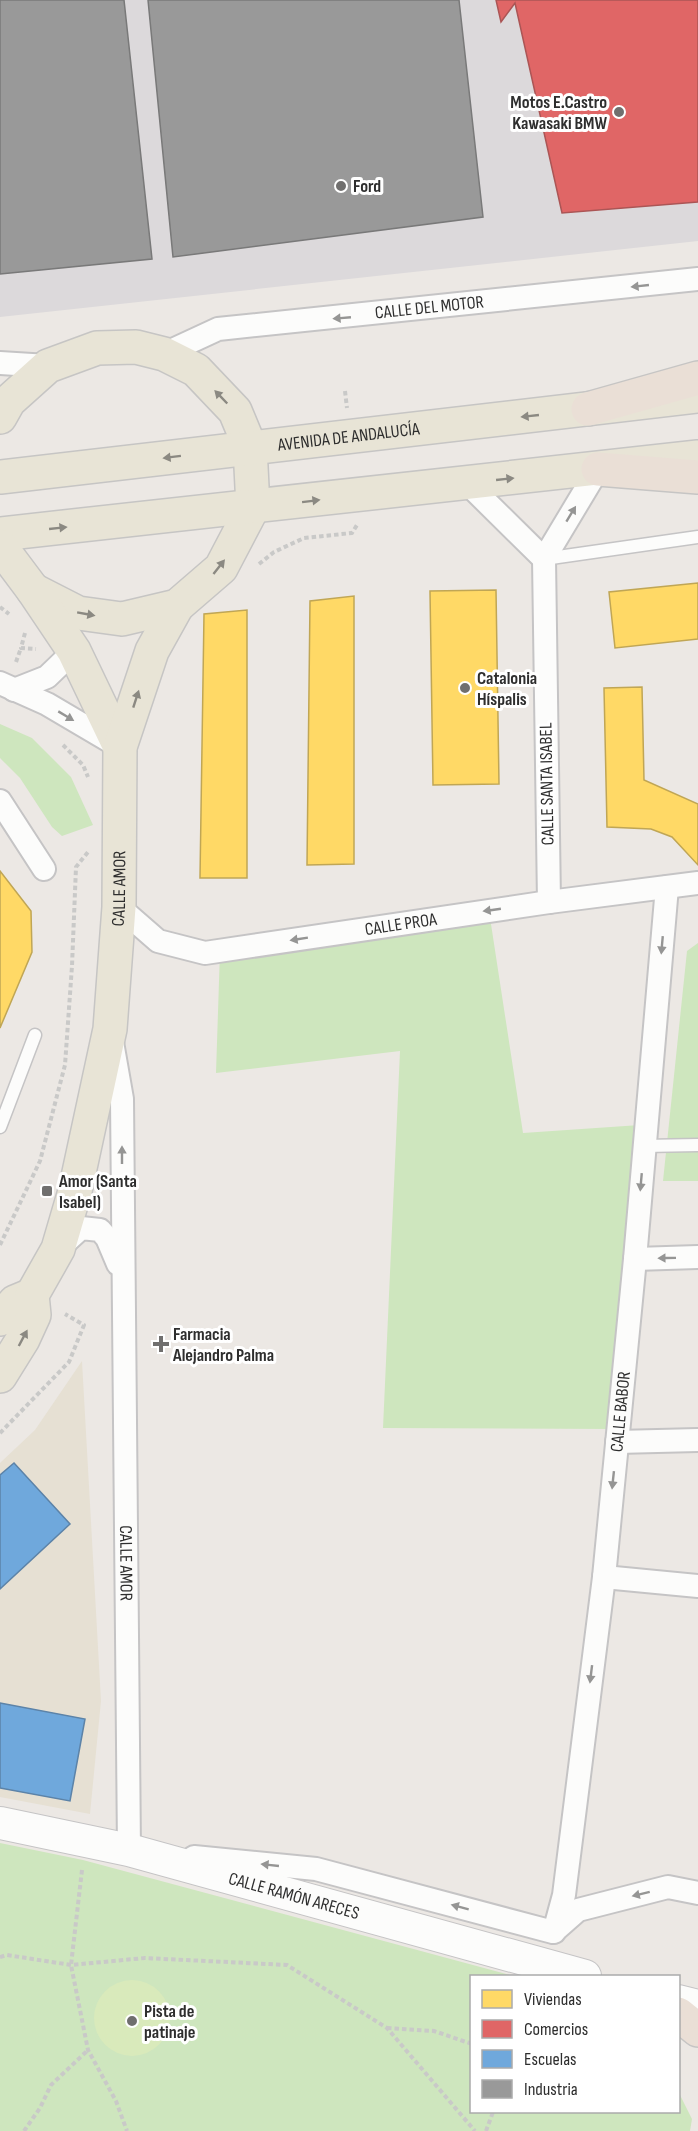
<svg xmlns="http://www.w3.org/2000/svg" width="698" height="2131" viewBox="0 0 698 2131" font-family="'Sofia Sans Condensed',sans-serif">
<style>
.industrial{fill:#dcd9db}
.education{fill:#e6e0d3}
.green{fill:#cee6be}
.pitch{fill:#d9eabb}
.homes{fill:#ffd966;stroke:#c0a655;stroke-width:1.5}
.shops{fill:#e06666;stroke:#ab5555;stroke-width:1.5}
.schools{fill:#6fa8dc;stroke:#5c83a8;stroke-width:1.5}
.industry{fill:#999;stroke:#797979;stroke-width:1.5}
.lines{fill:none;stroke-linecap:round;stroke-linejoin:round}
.lane-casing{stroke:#c5c4c5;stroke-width:15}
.street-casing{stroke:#c5c4c5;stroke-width:26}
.secondary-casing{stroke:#c5c4c5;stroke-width:34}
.primary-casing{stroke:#c6c5c4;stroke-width:36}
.highway-casing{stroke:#c6c5c4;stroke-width:36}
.path{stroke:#c9c9c8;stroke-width:4;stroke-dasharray:4.5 3;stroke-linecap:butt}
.lane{stroke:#fcfcfb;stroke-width:12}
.street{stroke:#fcfcfb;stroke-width:22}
.secondary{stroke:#fcfcfb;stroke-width:32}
.primary{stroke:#e8e4d6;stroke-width:33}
.highway{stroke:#eadfd6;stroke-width:33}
.oneway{fill:#959594}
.oneway2{fill:#8b8982}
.poi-dot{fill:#706f6e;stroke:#fff;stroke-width:2}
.labels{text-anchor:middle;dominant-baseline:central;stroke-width:6;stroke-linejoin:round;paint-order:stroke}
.poi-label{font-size:18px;font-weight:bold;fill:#2e2e2e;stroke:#fff;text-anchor:start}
.street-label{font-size:18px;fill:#2e2e2e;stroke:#fff}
</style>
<rect width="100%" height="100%" fill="#ece8e4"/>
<path class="industrial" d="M 0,0 L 698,0 L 698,241 L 0,317 Z"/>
<path class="education" d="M 82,1361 L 101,1701 L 90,1814 L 0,1797 L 0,1463 L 35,1430 Z"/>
<g class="green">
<path d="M 0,724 L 32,738 L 71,777 L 93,825 L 62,836 L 52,827 L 20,778 L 0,758 Z"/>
<path d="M 489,911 L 523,1133 L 640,1125 L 612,1429 L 383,1428 L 400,1051 L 216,1073 L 220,951 Z"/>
<path d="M 698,943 L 698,1181 L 663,1181 L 687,951 Z"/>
<path d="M 0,1843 L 83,1860 L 514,1976 L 472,1976 L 472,2112 L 678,2112 L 679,2093 L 692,2119 L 690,2131 L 0,2131 Z"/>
</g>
<circle class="pitch" cx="132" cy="2018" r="38"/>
<g class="homes">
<path d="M 698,583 L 698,639 L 615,648 L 609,592 Z"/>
<path d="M 496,590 L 499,784 L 433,785 L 430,591 Z"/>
<path d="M 354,596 L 354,864 L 307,865 L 310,601 Z"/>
<path d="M 247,610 L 247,878 L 200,878 L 204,614 Z"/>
<path d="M 642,687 L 644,780 L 698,804 L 698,865 L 672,837 L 651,829 L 607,827 L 604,688 Z"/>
<path d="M 0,871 L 31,911 L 32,952 L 0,1028 Z"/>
</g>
<path class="shops" d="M 496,0 L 698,0 L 698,202 L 562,213 L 515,3 L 501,22 Z"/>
<g class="schools">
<path d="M 14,1463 L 70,1524 L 0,1589 L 0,1475 Z"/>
<path d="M 0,1703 L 85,1719 L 70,1801 L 0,1788 Z"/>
</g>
<g class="industry">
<path d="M 0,0 L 124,0 L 152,259 L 0,274 Z"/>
<path d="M 148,0 L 459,0 L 483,217 L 173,257 Z"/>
</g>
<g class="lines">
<defs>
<g id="lane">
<path d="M 544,559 L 698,537"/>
<path d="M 0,1127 L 35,1035"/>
<path d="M 644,1146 L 698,1145"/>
</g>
<g id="street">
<path id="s1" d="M 164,354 L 218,329 L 698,279"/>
<path d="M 0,363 L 48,366"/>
<path d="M 467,483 L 544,559"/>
<path d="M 0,683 L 47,704 L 120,747"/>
<path d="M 14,690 L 47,677 L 74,651"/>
<path d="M 0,801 L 44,869"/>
<path d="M 549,902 L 544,559 L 598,469"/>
<path id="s2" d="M 119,907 L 158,941 L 205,953 L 549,902 L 698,883"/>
<path id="s3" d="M 112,1042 L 122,1099 L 129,1850 L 143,1851"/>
<path d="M 60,1247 L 81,1228 L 100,1230 L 107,1238 L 118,1264"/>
<path d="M 635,1259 L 698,1257"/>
<path d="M 617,1442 L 698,1440"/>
<path d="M 604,1577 L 698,1586"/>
<path d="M 194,1857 L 316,1869 L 553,1932 L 578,1910 L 668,1887 L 698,1893"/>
<path id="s4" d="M 554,1932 L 564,1895 L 604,1577 L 635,1259 L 667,887"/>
</g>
<g id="secondary">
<path id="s5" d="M 0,1823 L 129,1850 L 585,1976"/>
<path d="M 678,2001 L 698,2006"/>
</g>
<g id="primary">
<path d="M 0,417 L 9,401 L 48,366 L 97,348 L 136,347 L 164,354 L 196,370 L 235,411 L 250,447 L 253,507 L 221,568 L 177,606 L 122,619 L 78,613 L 33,590"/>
<path id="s6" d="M 0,477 L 698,396"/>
<path d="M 0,534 L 698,457"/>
<path d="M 0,546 L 33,590 L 74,651 L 120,747"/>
<path d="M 0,1319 L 15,1302 L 32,1295"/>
<path id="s7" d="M 0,1376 L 23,1339 L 34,1315 L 32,1295 L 58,1249 L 75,1191 L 110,1029 L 119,907 L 120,747 L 152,651 L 177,606"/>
</g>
<g id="highway">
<path d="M 588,409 L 698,378"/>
<path d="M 598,469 L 698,477"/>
<path d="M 678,2014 L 698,2030"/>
</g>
</defs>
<use href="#lane" class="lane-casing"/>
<use href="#street" class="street-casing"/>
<use href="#secondary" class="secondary-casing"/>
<use href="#primary" class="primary-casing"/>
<use href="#highway" class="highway-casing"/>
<g class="path">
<path d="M 345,391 L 347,408"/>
<path d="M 259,564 L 274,552 L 304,538 L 352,533 L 357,525"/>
<path d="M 0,607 L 9,614"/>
<path d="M 25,633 L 21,648 L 36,649"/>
<path d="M 16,662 L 21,648"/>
<path d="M 63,745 L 83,765 L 88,777"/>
<path d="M 0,1245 L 40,1161 L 65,1065 L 72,966 L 76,867 L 88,852"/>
<path d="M 0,1433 L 69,1362 L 84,1325 L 65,1314"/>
<path d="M 82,1870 L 71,1965 L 88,2050 L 116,2101 L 127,2131"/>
<path d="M 0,1957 L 7,1955 L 71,1965 L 145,1958 L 287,1965 L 387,2028 L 475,2131"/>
<path d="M 387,2028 L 434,2031 L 472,2044"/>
<path d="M 24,2131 L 40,2108 L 51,2085 L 88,2050"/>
<path d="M 486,2131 L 493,2112"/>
</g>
<use href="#lane" class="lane"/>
<use href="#street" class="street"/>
<use href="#secondary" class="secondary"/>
<use href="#primary" class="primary"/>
<use href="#highway" class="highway"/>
</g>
<defs><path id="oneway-solid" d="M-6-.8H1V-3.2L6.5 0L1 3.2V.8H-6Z" transform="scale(1.5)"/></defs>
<g class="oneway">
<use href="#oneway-solid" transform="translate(640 286) rotate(174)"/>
<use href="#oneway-solid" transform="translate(342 318) rotate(175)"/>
<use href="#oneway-solid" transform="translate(571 514) rotate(-59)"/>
<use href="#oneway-solid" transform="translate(66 716) rotate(31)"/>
<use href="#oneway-solid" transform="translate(492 910) rotate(172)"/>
<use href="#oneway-solid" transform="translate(299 939) rotate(171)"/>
<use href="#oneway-solid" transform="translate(662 945) rotate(95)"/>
<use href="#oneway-solid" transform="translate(122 1155) rotate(-90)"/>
<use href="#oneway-solid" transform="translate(641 1182) rotate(95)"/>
<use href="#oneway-solid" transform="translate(667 1258) rotate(179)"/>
<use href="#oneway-solid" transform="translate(613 1480) rotate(96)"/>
<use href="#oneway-solid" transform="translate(591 1674) rotate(97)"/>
<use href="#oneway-solid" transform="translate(270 1865) rotate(-174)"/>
<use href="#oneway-solid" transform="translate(641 1894) rotate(166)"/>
<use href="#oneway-solid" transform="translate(460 1907) rotate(-165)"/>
</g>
<g class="oneway2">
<use href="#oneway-solid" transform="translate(221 397) rotate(-134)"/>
<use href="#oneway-solid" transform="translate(530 416) rotate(174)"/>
<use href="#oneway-solid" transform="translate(172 457) rotate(173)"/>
<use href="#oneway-solid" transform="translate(505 479) rotate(-6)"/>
<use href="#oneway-solid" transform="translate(311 501) rotate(-7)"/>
<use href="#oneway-solid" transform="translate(58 528) rotate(-6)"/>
<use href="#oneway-solid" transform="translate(219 567) rotate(-52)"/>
<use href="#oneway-solid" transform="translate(86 614) rotate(10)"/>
<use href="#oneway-solid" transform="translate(136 699) rotate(-72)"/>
<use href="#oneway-solid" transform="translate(23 1338) rotate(-62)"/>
</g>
<g class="poi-dot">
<circle cx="619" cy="112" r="6"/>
<circle cx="341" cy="186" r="6"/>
<circle cx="465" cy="688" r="6"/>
<rect x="41" y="1185" width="12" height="12" rx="3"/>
<path d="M158 1335h6v6h6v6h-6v6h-6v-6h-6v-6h6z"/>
<circle cx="132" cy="2021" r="6"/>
</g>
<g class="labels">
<g class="poi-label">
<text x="607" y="102" text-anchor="end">Motos E.Castro<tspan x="607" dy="21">Kawasaki BMW</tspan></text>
<text x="353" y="186">Ford</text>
<text x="477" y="678">Catalonia<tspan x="477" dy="21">Híspalis</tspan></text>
<text x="59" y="1181">Amor (Santa<tspan x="59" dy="21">Isabel)</tspan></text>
<text x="173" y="1334">Farmacia<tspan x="173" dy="21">Alejandro Palma</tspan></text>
<text x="144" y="2011">Pista de<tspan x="144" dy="21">patinaje</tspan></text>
</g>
<g class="street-label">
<text stroke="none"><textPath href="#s1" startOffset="272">CALLE DEL MOTOR</textPath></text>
<text stroke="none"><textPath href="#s6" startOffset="351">AVENIDA DE ANDALUCÍA</textPath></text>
<text transform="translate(547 784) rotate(-91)">CALLE SANTA ISABEL</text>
<text stroke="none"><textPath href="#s7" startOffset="510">CALLE AMOR</textPath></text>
<text stroke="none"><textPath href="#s2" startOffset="298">CALLE PROA</textPath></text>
<text stroke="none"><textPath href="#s4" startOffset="525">CALLE BABOR</textPath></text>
<text stroke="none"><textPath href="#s3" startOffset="522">CALLE AMOR</textPath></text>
<text stroke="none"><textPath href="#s5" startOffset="303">CALLE RAMÓN ARECES</textPath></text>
</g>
</g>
<rect x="470" y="1975" width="210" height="138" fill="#ffffff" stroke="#ababab" stroke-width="1.5"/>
<rect x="482" y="1990" width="30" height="18" fill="#ffd966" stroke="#ababab" stroke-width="1.5"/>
<text x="524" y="2005" font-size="18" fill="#2e2e2e">Viviendas</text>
<rect x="482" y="2020" width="30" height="18" fill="#e06666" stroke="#ababab" stroke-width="1.5"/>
<text x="524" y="2035" font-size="18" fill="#2e2e2e">Comercios</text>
<rect x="482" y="2050" width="30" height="18" fill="#6fa8dc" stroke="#ababab" stroke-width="1.5"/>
<text x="524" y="2065" font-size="18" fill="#2e2e2e">Escuelas</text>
<rect x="482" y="2080" width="30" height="18" fill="#999999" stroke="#ababab" stroke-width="1.5"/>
<text x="524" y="2095" font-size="18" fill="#2e2e2e">Industria</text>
</svg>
